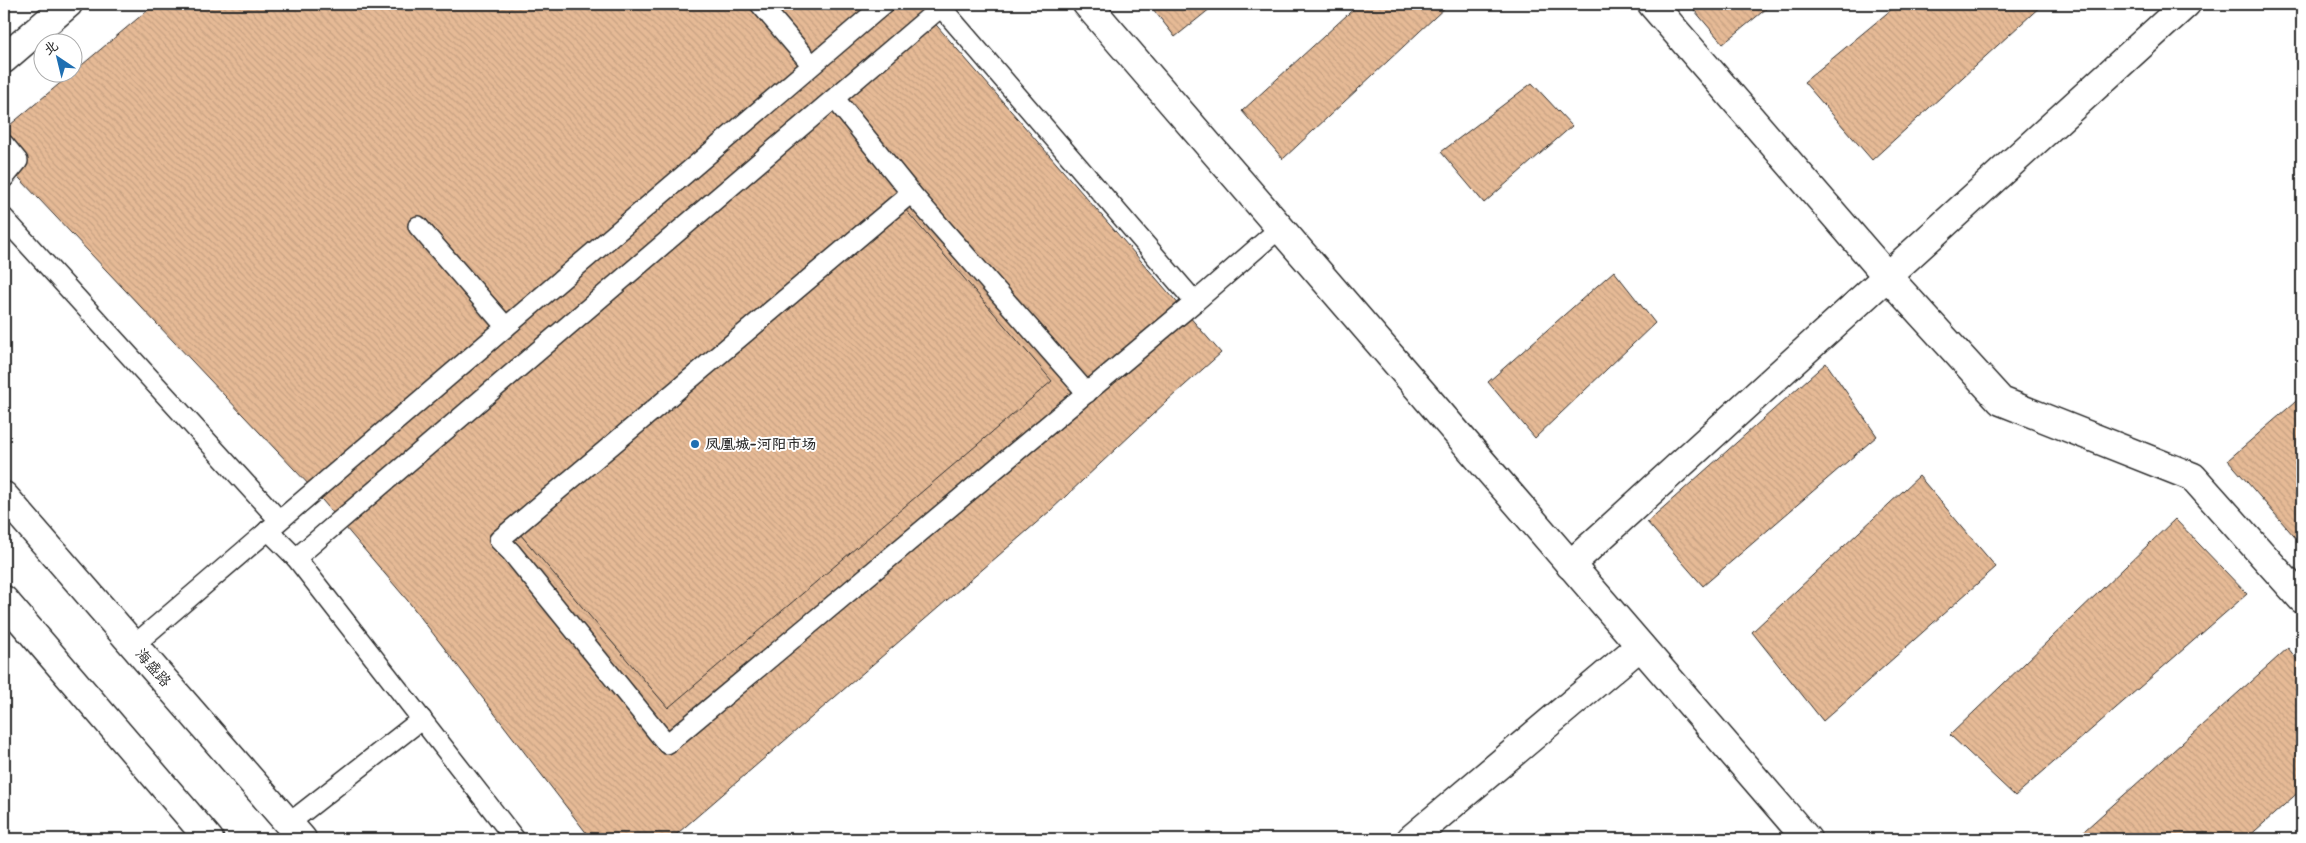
<svg xmlns="http://www.w3.org/2000/svg" width="2306" height="843" viewBox="0 0 2306 843" font-family="Pangolin,'LXGW WenKai TC',sans-serif">
<style>
.building{fill:url(#building-back-hatch);stroke:#2b2b2b}
.lines{fill:none;stroke-linecap:round;stroke-linejoin:round}
.lane-casing{stroke:#2b2b2b;stroke-width:22}
.street-casing{stroke:#2b2b2b;stroke-width:31}
.primary-casing{stroke:#2b2b2b;stroke-width:31}
.lane{stroke:#fff;stroke-width:19}
.street{stroke:#fff;stroke-width:28}
.primary{stroke:#fff;stroke-width:28}
.poi-dot{fill:#1f6fb2;stroke:#fff;stroke-width:2}
.labels{text-anchor:middle;dominant-baseline:central;stroke-width:4;stroke-linejoin:round;paint-order:stroke}
.poi-label{font-size:15px;font-weight:bold;fill:#2b2b2b;stroke:#fff;text-anchor:start}
.street-label{font-size:15px;fill:#2b2b2b;stroke:#fff}
</style>
<defs>
<pattern id="building-back-hatch" width="6" height="6" patternUnits="userSpaceOnUse" patternTransform="scale(1.25)"><rect width="6" height="6" fill="#e6ba96"/><path d="M-1 5l2 2M0 0l6 6M5-1l2 2" fill="none" stroke="#c5a081"/></pattern>
</defs>
<rect width="100%" height="100%" fill="#fff"/>
<filter id="ink" filterUnits="userSpaceOnUse"><feTurbulence type="fractalNoise" baseFrequency=".02" numOctaves="2"/><feDisplacementMap in="SourceGraphic" scale="10" xChannelSelector="R" yChannelSelector="G"/><feConvolveMatrix kernelMatrix="1 2 1 2 8 2 1 2 1" color-interpolation-filters="sRGB"/></filter>
<g filter="url(#ink)">
<g class="building">
<path d="M 155,4 L 918,4 L 1221,353 L 1167,401 L 1050,511 L 671,839 L 591,839 L 408,601 L 311,487 L 4,162 L 4,130 Z"/>
<path d="M 1149,4 L 1216,4 L 1175,37 Z"/>
<path d="M 1359,4 L 1449,4 L 1283,159 L 1242,111 Z"/>
<path d="M 1689,4 L 1772,4 L 1723,44 Z"/>
<path d="M 1898,4 L 2043,4 L 1872,160 L 1804,82 Z"/>
<path d="M 1532,83 L 1572,126 L 1484,203 L 1441,152 Z"/>
<path d="M 904,208 L 1052,381 L 668,708 L 520,534 Z"/>
<path d="M 1614,271 L 1655,323 L 1535,438 L 1488,382 Z"/>
<path d="M 1826,363 L 1877,436 L 1703,586 L 1647,522 Z"/>
<path d="M 2302,396 L 2302,541 L 2300,543 L 2228,460 Z"/>
<path d="M 1919,476 L 1996,567 L 1823,721 L 1752,632 Z"/>
<path d="M 2175,519 L 2247,594 L 2015,796 L 1950,735 Z"/>
<path d="M 2288,648 L 2302,666 L 2302,789 L 2246,839 L 2075,839 Z"/>
</g>
<g class="lines">
<defs>
<g id="lane">
<path d="M 760,4 L 812,65"/>
<path d="M 941,7 L 1195,302 L 1280,228"/>
<path d="M 835,99 L 911,193 L 499,540 L 511,552 L 667,744 L 1195,302"/>
<path d="M 4,144 L 18,161 L 4,178"/>
<path d="M 911,193 L 1087,393"/>
<path d="M 4,218 L 279,520"/>
<path d="M 418,226 L 506,327"/>
<path d="M 268,530 L 296,558 L 515,839"/>
<path d="M 296,558 L 941,7 L 939,4"/>
<path d="M 134,645 L 884,4"/>
<path d="M 288,824 L 422,719"/>
</g>
<g id="street">
<path d="M 1087,4 L 1807,839"/>
<path d="M 1652,4 L 1887,276 L 2001,401 L 2193,477 L 2302,599"/>
<path d="M 4,59 L 68,4"/>
<path d="M 1570,565 L 2186,4"/>
<path d="M 1411,839 L 1640,646"/>
</g>
<g id="primary">
<path d="M 4,496 L 302,839"/>
<path d="M 4,600 L 209,839"/>
</g>
</defs>
<use href="#lane" class="lane-casing"/>
<use href="#street" class="street-casing"/>
<use href="#primary" class="primary-casing"/>
<use href="#lane" class="lane"/>
<use href="#street" class="street"/>
<use href="#primary" class="primary"/>
</g>
</g>
<circle class="poi-dot" cx="695" cy="444" r="5"/>
<g class="labels">
<g class="poi-label">
<text x="705" y="444">凤凰城-河阳市场</text>
</g>
<g class="street-label">
<text transform="translate(153 668) rotate(49)">海盛路</text>
</g>
</g>
<rect width="2306" height="843" fill="none" stroke="#fff" stroke-width="20"/>
<rect x="10" y="10" width="2286" height="823" fill="none" stroke="#2b2b2b" stroke-width="2" filter="url(#ink)"/>
<g transform="translate(58 58) rotate(325)"><circle r="24" fill="#ffffff" stroke="#aaaaaa"/>
<path d="M0-4L9 19L0 12L-9 19Z" fill="#1f6fb2"/>
<text y="-8" font-size="14" font-weight="bold" text-anchor="middle" fill="#2b2b2b">北</text>
</g>
</svg>
